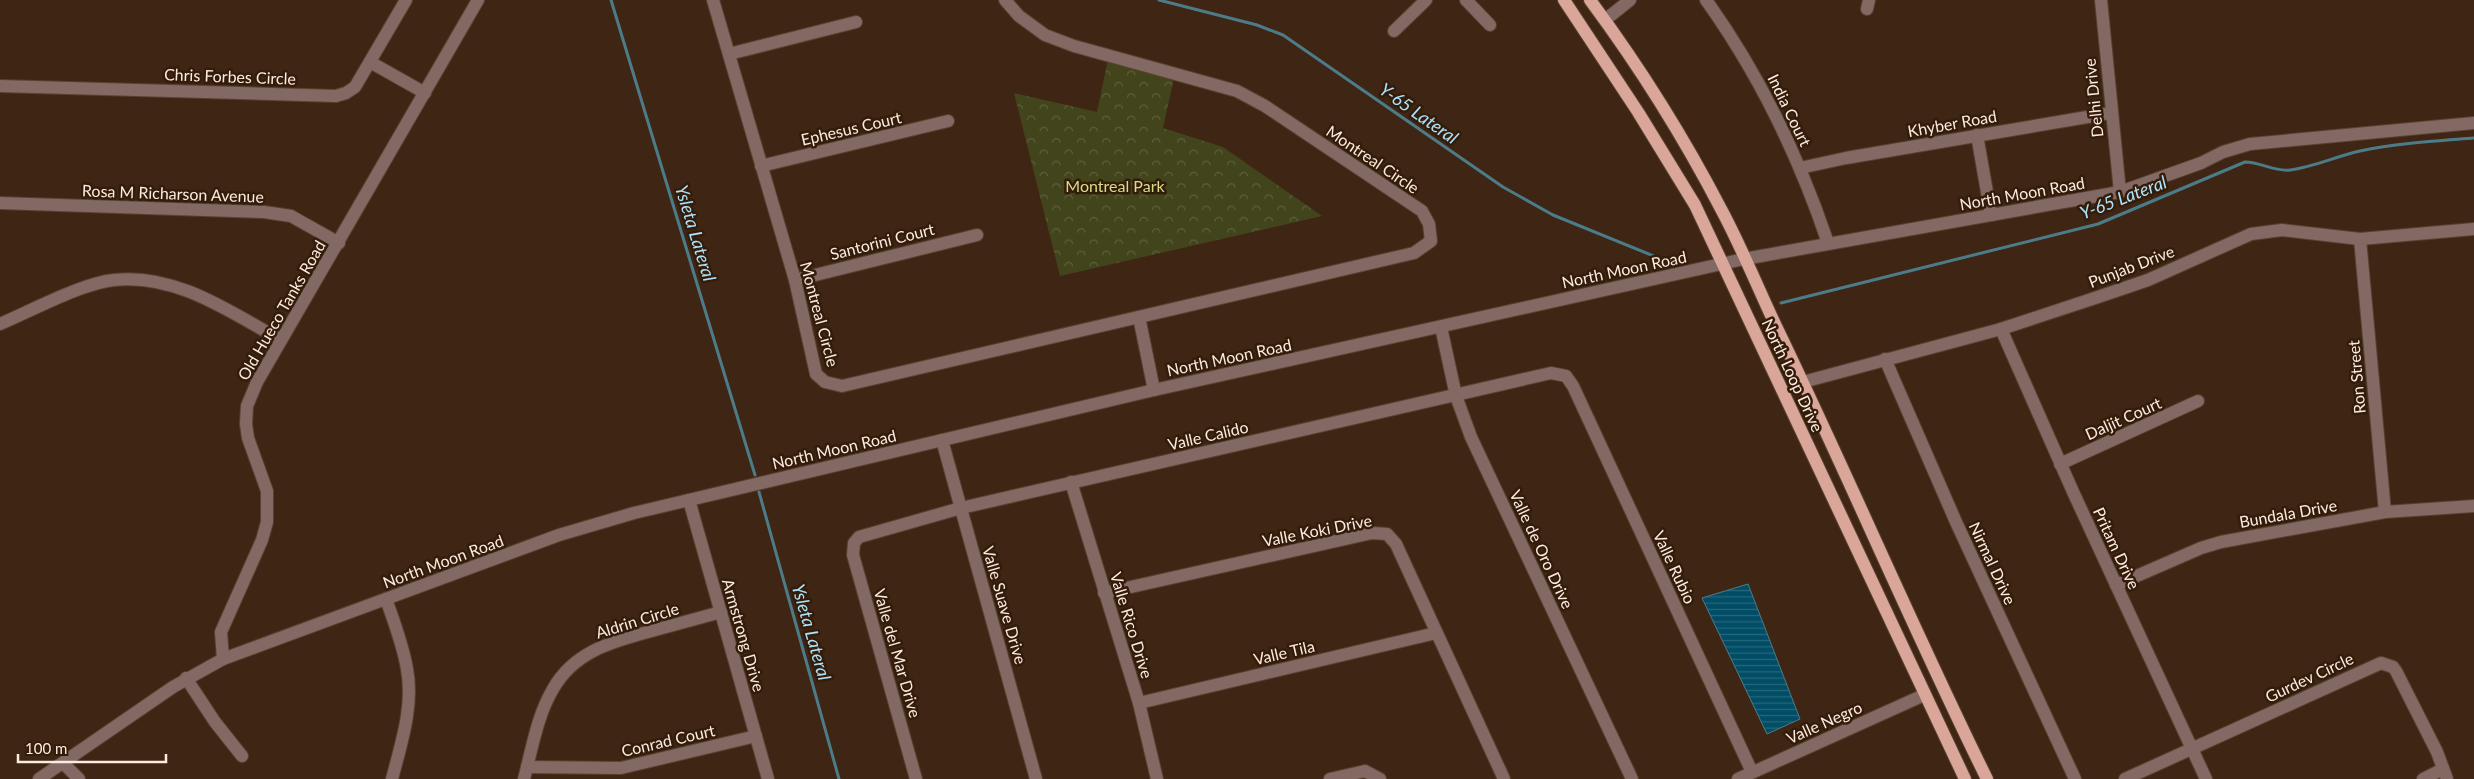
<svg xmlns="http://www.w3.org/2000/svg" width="2474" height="779" viewBox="0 0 2474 779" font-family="Lato,sans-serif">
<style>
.park{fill:url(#park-crowns)}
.water{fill:url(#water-rules);stroke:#4c7c8a}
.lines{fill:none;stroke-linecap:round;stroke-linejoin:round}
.stream{stroke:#4c7c8a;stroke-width:3}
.minor-casing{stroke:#594231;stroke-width:14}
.major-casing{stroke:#594231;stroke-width:14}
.minor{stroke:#836963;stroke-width:12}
.major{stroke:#daa699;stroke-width:12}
.labels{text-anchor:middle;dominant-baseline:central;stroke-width:5;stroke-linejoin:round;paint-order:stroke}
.street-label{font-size:16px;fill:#fcebe0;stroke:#341c0a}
.park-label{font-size:16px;fill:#d6dd89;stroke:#341c0a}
.water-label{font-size:18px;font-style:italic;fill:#ace2fa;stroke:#341c0a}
</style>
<defs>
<pattern id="park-crowns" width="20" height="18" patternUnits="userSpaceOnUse" patternTransform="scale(1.25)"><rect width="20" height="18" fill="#42441c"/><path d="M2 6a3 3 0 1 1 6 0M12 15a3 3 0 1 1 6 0" fill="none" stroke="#5e5f3d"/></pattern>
<pattern id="water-rules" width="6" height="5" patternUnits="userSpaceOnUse" patternTransform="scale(1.25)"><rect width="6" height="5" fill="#004d65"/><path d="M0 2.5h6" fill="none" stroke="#26677b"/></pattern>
</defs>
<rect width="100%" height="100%" fill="#3f2614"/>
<path class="park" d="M 1109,55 L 1175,73 L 1163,128 L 1223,147 L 1322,216 L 1060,276 L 1014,93 L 1097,112 Z"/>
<path class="water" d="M 1748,584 L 1800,719 L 1767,734 L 1702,598 Z"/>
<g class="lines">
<g class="stream">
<path d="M 611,0 L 755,475"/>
<path d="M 1159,0 L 1257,25 L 1283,35 L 1503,187 L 1553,215 L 1661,259"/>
<path d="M 1781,303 L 2098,224 L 2245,162 C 2261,162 2274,172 2290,170 C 2313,167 2337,156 2360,151 C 2398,143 2436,141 2474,138"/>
<path d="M 759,492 L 839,779"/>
</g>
<defs>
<g id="minor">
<path d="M 713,0 L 795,280 L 816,374 L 825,382 L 842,386 L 1414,253 L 1431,241 L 1429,224 L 1422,211 L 1265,106 L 1237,91 L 1074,46 L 1045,35 L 1019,16 L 1005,0"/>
<path d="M 1466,0 L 1490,25"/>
<path d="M 1706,0 C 1759,74 1799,157 1828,243"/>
<path d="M 2101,0 L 2120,192"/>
<path d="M 1867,9 L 1869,0"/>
<path d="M 1605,20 L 1630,0"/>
<path d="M 1394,31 L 1426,0"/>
<path d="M 729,54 L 856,22"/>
<path d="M 370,62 L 425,93"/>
<path d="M 0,86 L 336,96 L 346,93 L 355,87 L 406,0"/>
<path d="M 1977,135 L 1991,215"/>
<path d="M 761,166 L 948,121"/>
<path d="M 1800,168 L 1846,158 L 2111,113"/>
<path d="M 0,203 L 264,212 L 291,216 L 339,243"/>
<path d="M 2360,239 L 2385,512"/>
<path d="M 795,280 L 977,235"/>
<path d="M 1139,317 L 1154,390"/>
<path d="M 0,324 C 31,311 82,283 114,280 C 176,273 230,312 281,340"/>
<path d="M 1441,327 L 1456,396 L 1471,437 L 1632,779"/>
<path d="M 2001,329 L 2074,494 L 2206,779"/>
<path d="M 1885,359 L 1956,522 L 2075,779"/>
<path d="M 1803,382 L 2001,329 L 2095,298 L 2148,280 L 2251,234 L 2282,230 L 2360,239 L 2474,229"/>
<path d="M 942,440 L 1036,779"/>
<path d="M 2060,464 L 2198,401"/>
<path d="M 1071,482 L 1139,703 L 1157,779"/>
<path d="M 689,500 L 768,779"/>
<path d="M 2116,585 L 2201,548 L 2221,542 L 2385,512 L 2474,506"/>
<path d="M 1104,593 L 1372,533 L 1387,534 L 1396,544 L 1504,779"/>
<path d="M 386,599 C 394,622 403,645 407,669 C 414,706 401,744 392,779"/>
<path d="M 223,659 L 221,632 L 262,540 L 267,522 L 267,491 L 248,438 L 246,424 L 247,406 L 257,382 L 478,0"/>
<path d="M 186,678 L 215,722 L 242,756"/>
<path d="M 1139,703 L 1436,633"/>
<path d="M 63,763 L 79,779"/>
<path d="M 527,767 L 621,768 L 756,736"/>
<path d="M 39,779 L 173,687 L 223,659 L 559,535 L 634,513 L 1154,390 L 1744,259 L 2120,192 L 2201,163 L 2223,152 L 2250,144 L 2474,123"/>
<path d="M 524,779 C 532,749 537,716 553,689 C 575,650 615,641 655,630 C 677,624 699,618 721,612"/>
<path d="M 916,779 L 853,555 L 854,543 L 859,537 L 961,508 L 1551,373 L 1566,376 L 1573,386 L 1752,772"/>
<path d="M 1330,779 L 1365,771 L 1380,779"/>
<path d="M 1738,779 L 1924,695"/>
<path d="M 2125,779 L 2381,663 L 2393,667 L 2396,671 L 2437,752 L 2447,779"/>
<path d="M 2423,779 L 2443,769"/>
</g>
<g id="major">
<path d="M 1564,0 L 1638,112 L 1695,205 L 1965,779"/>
<path d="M 1590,0 C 1639,66 1683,136 1721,209 C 1741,246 1757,286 1775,324 C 1848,475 1913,629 1987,779"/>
</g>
</defs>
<use href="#minor" class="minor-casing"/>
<use href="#major" class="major-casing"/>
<use href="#minor" class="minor"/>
<use href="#major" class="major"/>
</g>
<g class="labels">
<g class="street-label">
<text transform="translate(230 76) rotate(2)">Chris Forbes Circle</text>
<text transform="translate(2093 98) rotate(-96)">Delhi Drive</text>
<text transform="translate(1790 110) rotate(64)">India Court</text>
<text transform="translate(1952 123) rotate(-10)">Khyber Road</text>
<text transform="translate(851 128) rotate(-13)">Ephesus Court</text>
<text transform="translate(1373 159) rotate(34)">Montreal Circle</text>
<text transform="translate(173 193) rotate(2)">Rosa M Richarson Avenue</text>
<text transform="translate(2022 193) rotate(-10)">North Moon Road</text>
<text transform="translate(882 241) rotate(-14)">Santorini Court</text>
<text transform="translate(2131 266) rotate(-21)">Punjab Drive</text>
<text transform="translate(1624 269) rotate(-12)">North Moon Road</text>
<text transform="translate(281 310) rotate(-60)">Old Hueco Tanks Road</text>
<text transform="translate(820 314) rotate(75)">Montreal Circle</text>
<text transform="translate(1229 357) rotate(-12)">North Moon Road</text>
<text transform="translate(1793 375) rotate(65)">North Loop Drive</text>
<text transform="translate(2356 377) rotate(-95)">Ron Street</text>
<text transform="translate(2123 418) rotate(-24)">Daljit Court</text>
<text transform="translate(1208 435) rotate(-13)">Valle Calido</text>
<text transform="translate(834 449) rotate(-13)">North Moon Road</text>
<text transform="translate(2288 513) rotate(-10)">Bundala Drive</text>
<text transform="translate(1317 530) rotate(-11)">Valle Koki Drive</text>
<text transform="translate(2117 548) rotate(65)">Pritam Drive</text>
<text transform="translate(1542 549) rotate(65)">Valle de Oro Drive</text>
<text transform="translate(443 561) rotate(-20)">North Moon Road</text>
<text transform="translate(1993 563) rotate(65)">Nirmal Drive</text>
<text transform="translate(1675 567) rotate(65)">Valle Rubio</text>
<text transform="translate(1005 605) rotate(74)">Valle Suave Drive</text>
<text transform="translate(637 620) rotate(-17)">Aldrin Circle</text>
<text transform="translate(1132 625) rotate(73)">Valle Rico Drive</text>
<text transform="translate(744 635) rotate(74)">Armstrong Drive</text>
<text transform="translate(1284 652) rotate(-13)">Valle Tila</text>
<text transform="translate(898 653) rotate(74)">Valle del Mar Drive</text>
<text transform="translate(2309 677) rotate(-25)">Gurdev Circle</text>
<text transform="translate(1824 722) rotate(-24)">Valle Negro</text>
<text transform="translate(668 740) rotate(-13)">Conrad Court</text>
</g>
<g class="park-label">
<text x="1115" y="185">Montreal Park</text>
</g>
<g class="water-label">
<text transform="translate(1419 113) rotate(35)">Y-65 Lateral</text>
<text transform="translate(2123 197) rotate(-21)">Y-65 Lateral</text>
<text transform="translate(696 233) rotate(73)">Ysleta Lateral</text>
<text transform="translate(812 632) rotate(74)">Ysleta Lateral</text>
</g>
</g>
<path d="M18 754v8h148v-8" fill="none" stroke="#fcebe0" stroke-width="2.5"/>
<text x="25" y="754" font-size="15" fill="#fcebe0" stroke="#341c0a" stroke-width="4" paint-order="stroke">100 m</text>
</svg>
